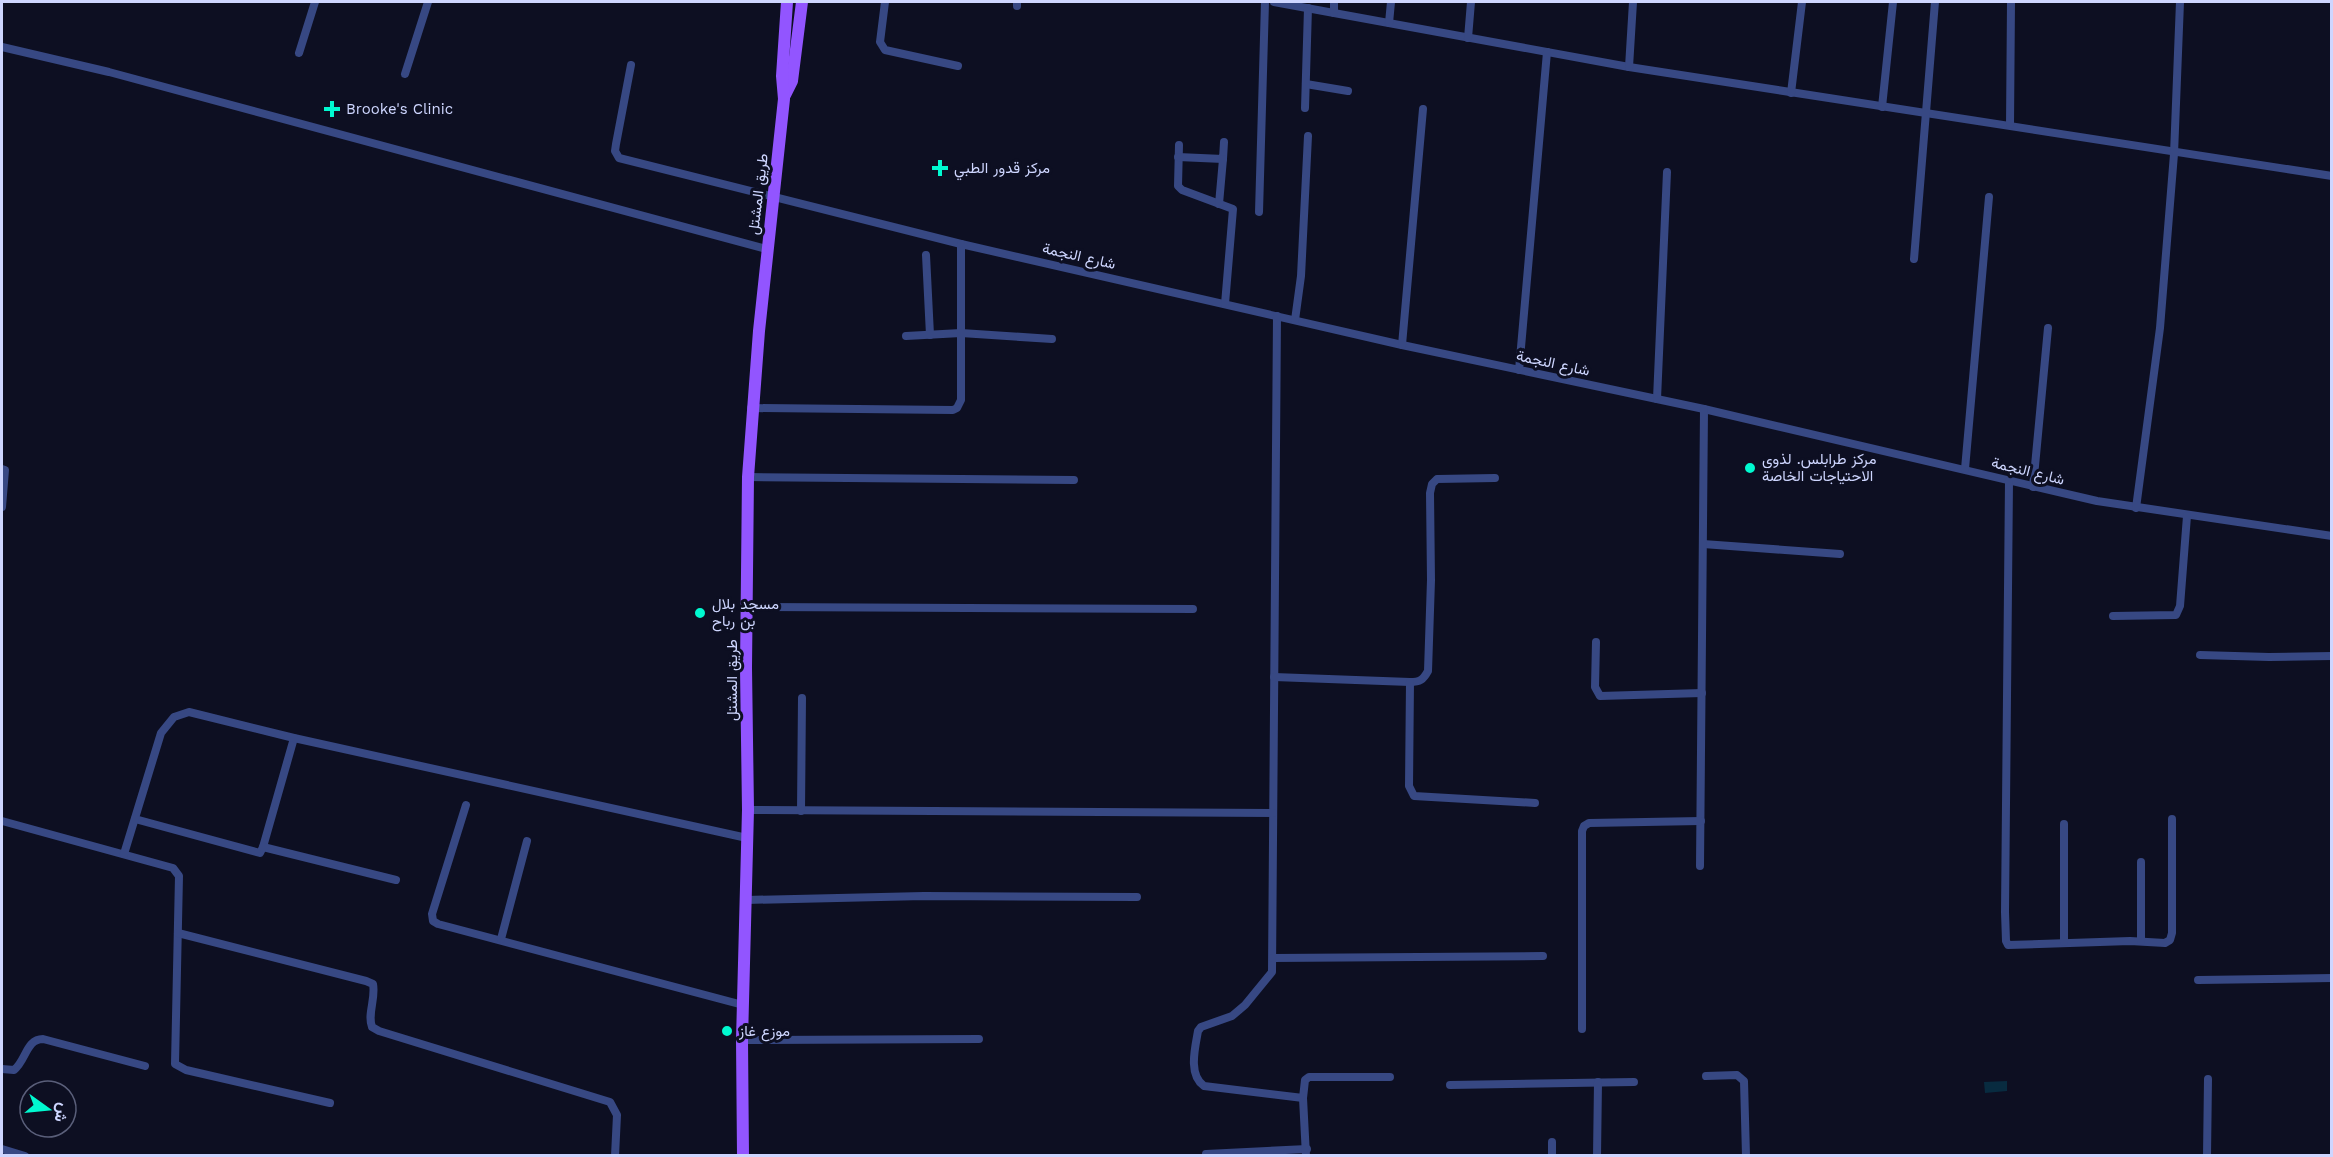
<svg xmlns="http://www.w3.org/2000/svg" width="2333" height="1157" viewBox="0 0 2333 1157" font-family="'Work Sans',Vazirmatn,sans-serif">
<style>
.water{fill:#082b40}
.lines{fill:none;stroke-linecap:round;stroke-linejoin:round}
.minor{stroke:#374883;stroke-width:8}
.primary{stroke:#9255ff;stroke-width:12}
.poi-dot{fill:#00f9d0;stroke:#0d0f22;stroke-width:2}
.labels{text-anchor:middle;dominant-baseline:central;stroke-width:6;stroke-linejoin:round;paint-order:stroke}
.poi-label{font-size:15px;fill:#ced6ff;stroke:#0d0f22;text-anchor:start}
.street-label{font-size:15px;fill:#ced6ff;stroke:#0d0f22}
</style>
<rect width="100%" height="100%" fill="#0d0f22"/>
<path class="water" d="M 2007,1081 L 2007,1091 L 1985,1093 L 1984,1082 Z"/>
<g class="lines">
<g class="minor">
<path d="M 885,2 L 880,42 L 885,50 L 958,66"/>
<path d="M 1274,2 L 1629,67 L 2332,176"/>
<path d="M 1017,6 L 1017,2"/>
<path d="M 1334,13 L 1334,2"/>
<path d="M 1389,23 L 1391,2"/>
<path d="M 1468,38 L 1471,2"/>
<path d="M 2,47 L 109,72 L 766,249"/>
<path d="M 299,53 L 315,2"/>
<path d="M 631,65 L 616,144 L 615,151 L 619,158 L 961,244 L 1402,345 L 1704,409 L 2097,501 L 2332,536"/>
<path d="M 1629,67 L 1633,2"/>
<path d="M 405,74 L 428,2"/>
<path d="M 1306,84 L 1348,91"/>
<path d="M 1791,93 L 1802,2"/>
<path d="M 1882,107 L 1893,2"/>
<path d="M 1305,108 L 1308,8"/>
<path d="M 2010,125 L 2011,2"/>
<path d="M 1179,145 L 1178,186 L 1182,190 L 1233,209 L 1225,304"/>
<path d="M 1178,157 L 1223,159 L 1224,142"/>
<path d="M 1219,204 L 1223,159"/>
<path d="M 1259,212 L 1265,2"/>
<path d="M 926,255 L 930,335"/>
<path d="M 1914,259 L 1935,2"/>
<path d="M 1277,316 L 1272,972 L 1245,1005 L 1232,1016 L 1201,1027 L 1198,1031 C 1195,1048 1188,1075 1204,1086 L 1303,1098"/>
<path d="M 1295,320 L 1301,276 L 1308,136"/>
<path d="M 906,336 L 961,333 L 1052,339"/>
<path d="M 1402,345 L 1423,109"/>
<path d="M 1519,370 L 1547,52"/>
<path d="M 1657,399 L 1667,172"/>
<path d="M 751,408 L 953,410 L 957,408 L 961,400 L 961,244"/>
<path d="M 2,469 L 5,470 L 2,507"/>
<path d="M 1965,469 L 1989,197"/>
<path d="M 748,477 L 1074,480"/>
<path d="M 2009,481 L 2005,912 L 2006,941 L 2008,945 L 2130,941 L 2165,943 L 2170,940 L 2172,933 L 2172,819"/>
<path d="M 2033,487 L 2048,328"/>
<path d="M 2136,508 L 2160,328 L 2174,154 L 2180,2"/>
<path d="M 1703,544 L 1840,554"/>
<path d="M 748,607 L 1193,609"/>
<path d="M 2113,616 L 2176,615 L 2180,606 L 2187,516"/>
<path d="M 1596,642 L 1595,687 L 1600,696 L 1702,693"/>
<path d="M 2200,655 L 2269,657 L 2332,656"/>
<path d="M 1274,677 L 1410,682 C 1420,682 1423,680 1428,671 L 1431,580 L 1430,493 L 1432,484 L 1437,479 L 1495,478"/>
<path d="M 1410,682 L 1409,786 L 1414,796 L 1535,803"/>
<path d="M 466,805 L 432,914 L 433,921 L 438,924 L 743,1005"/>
<path d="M 748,810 L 1273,813"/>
<path d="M 801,811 L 802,698"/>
<path d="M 135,819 L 260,853 L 263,847 L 294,738"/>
<path d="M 2,821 L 173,868 L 179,876 L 175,1064 L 186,1070 L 330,1103"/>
<path d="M 263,847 L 396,880"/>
<path d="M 124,854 L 161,733 L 174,717 L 189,712 L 294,738 L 747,838"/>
<path d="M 2141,862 L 2141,941"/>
<path d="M 1700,866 L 1704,409"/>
<path d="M 746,900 L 924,896 L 1137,897"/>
<path d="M 178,933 L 366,981 L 373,984 C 376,999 367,1014 372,1027 L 379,1031 L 610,1102 L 617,1115 L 615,1156"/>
<path d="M 501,939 L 527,841"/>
<path d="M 2064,942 L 2064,824"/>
<path d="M 1273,958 L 1543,956"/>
<path d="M 2198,980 L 2332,978"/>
<path d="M 1582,1029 L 1582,831 L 1584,826 L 1589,823 L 1701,821"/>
<path d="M 742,1040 L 979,1039"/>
<path d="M 2,1069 L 14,1070 C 26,1061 26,1039 43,1039 L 145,1066"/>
<path d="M 1706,1076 L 1737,1075 L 1744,1081 L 1746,1156"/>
<path d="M 1450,1085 L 1634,1082"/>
<path d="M 2,1149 L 25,1156"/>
<path d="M 1206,1154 L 1307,1149"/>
<path d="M 1306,1156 L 1303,1098 L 1305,1080 L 1309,1077 L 1390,1077"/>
<path d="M 1552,1156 L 1552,1142"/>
<path d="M 1597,1156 L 1598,1082"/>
<path d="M 2207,1156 L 2208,1079"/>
</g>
<g class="primary">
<path d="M 785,95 L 792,81 L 802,2"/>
<path d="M 743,1156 L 742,1040 L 748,810 L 746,668 L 748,477 L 759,331 L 784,99 L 782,76 L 787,2"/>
</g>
</g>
<g class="poi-dot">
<path d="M329 100h6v6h6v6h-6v6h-6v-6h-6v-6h6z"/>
<path d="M937 159h6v6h6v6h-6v6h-6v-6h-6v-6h6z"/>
<circle cx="1750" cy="468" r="6"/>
<circle cx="700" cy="613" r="6"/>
<circle cx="727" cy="1031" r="6"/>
</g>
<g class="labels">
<g class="poi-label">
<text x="346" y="109">Brooke's Clinic</text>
<text x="954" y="168">مركز قدور الطبي</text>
<text x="1762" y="459">مركز طرابلس. لذوي<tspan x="1762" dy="17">الاحتياجات الخاصة</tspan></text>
<text x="712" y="604">مسجد بلال<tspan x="712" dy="17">بن رباح</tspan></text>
<text x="739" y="1031">موزع غاز</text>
</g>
<g class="street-label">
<text transform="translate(758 194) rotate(-83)">طريق المشتل</text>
<text transform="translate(1079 256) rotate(13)">شارع النجمة</text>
<text transform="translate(1553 363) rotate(12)">شارع النجمة</text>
<text transform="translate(2028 471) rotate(14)">شارع النجمة</text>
<text transform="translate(732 680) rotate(-90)">طريق المشتل</text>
</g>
</g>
<rect width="2333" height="1157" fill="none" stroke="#ced6ff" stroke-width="6"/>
<g transform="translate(48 1109) rotate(105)"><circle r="28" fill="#0d0f22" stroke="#5a5f7a" stroke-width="1.5"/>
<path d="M0-4.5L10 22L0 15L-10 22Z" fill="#00f9d0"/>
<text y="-9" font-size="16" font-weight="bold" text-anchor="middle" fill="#ced6ff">ش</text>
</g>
</svg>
